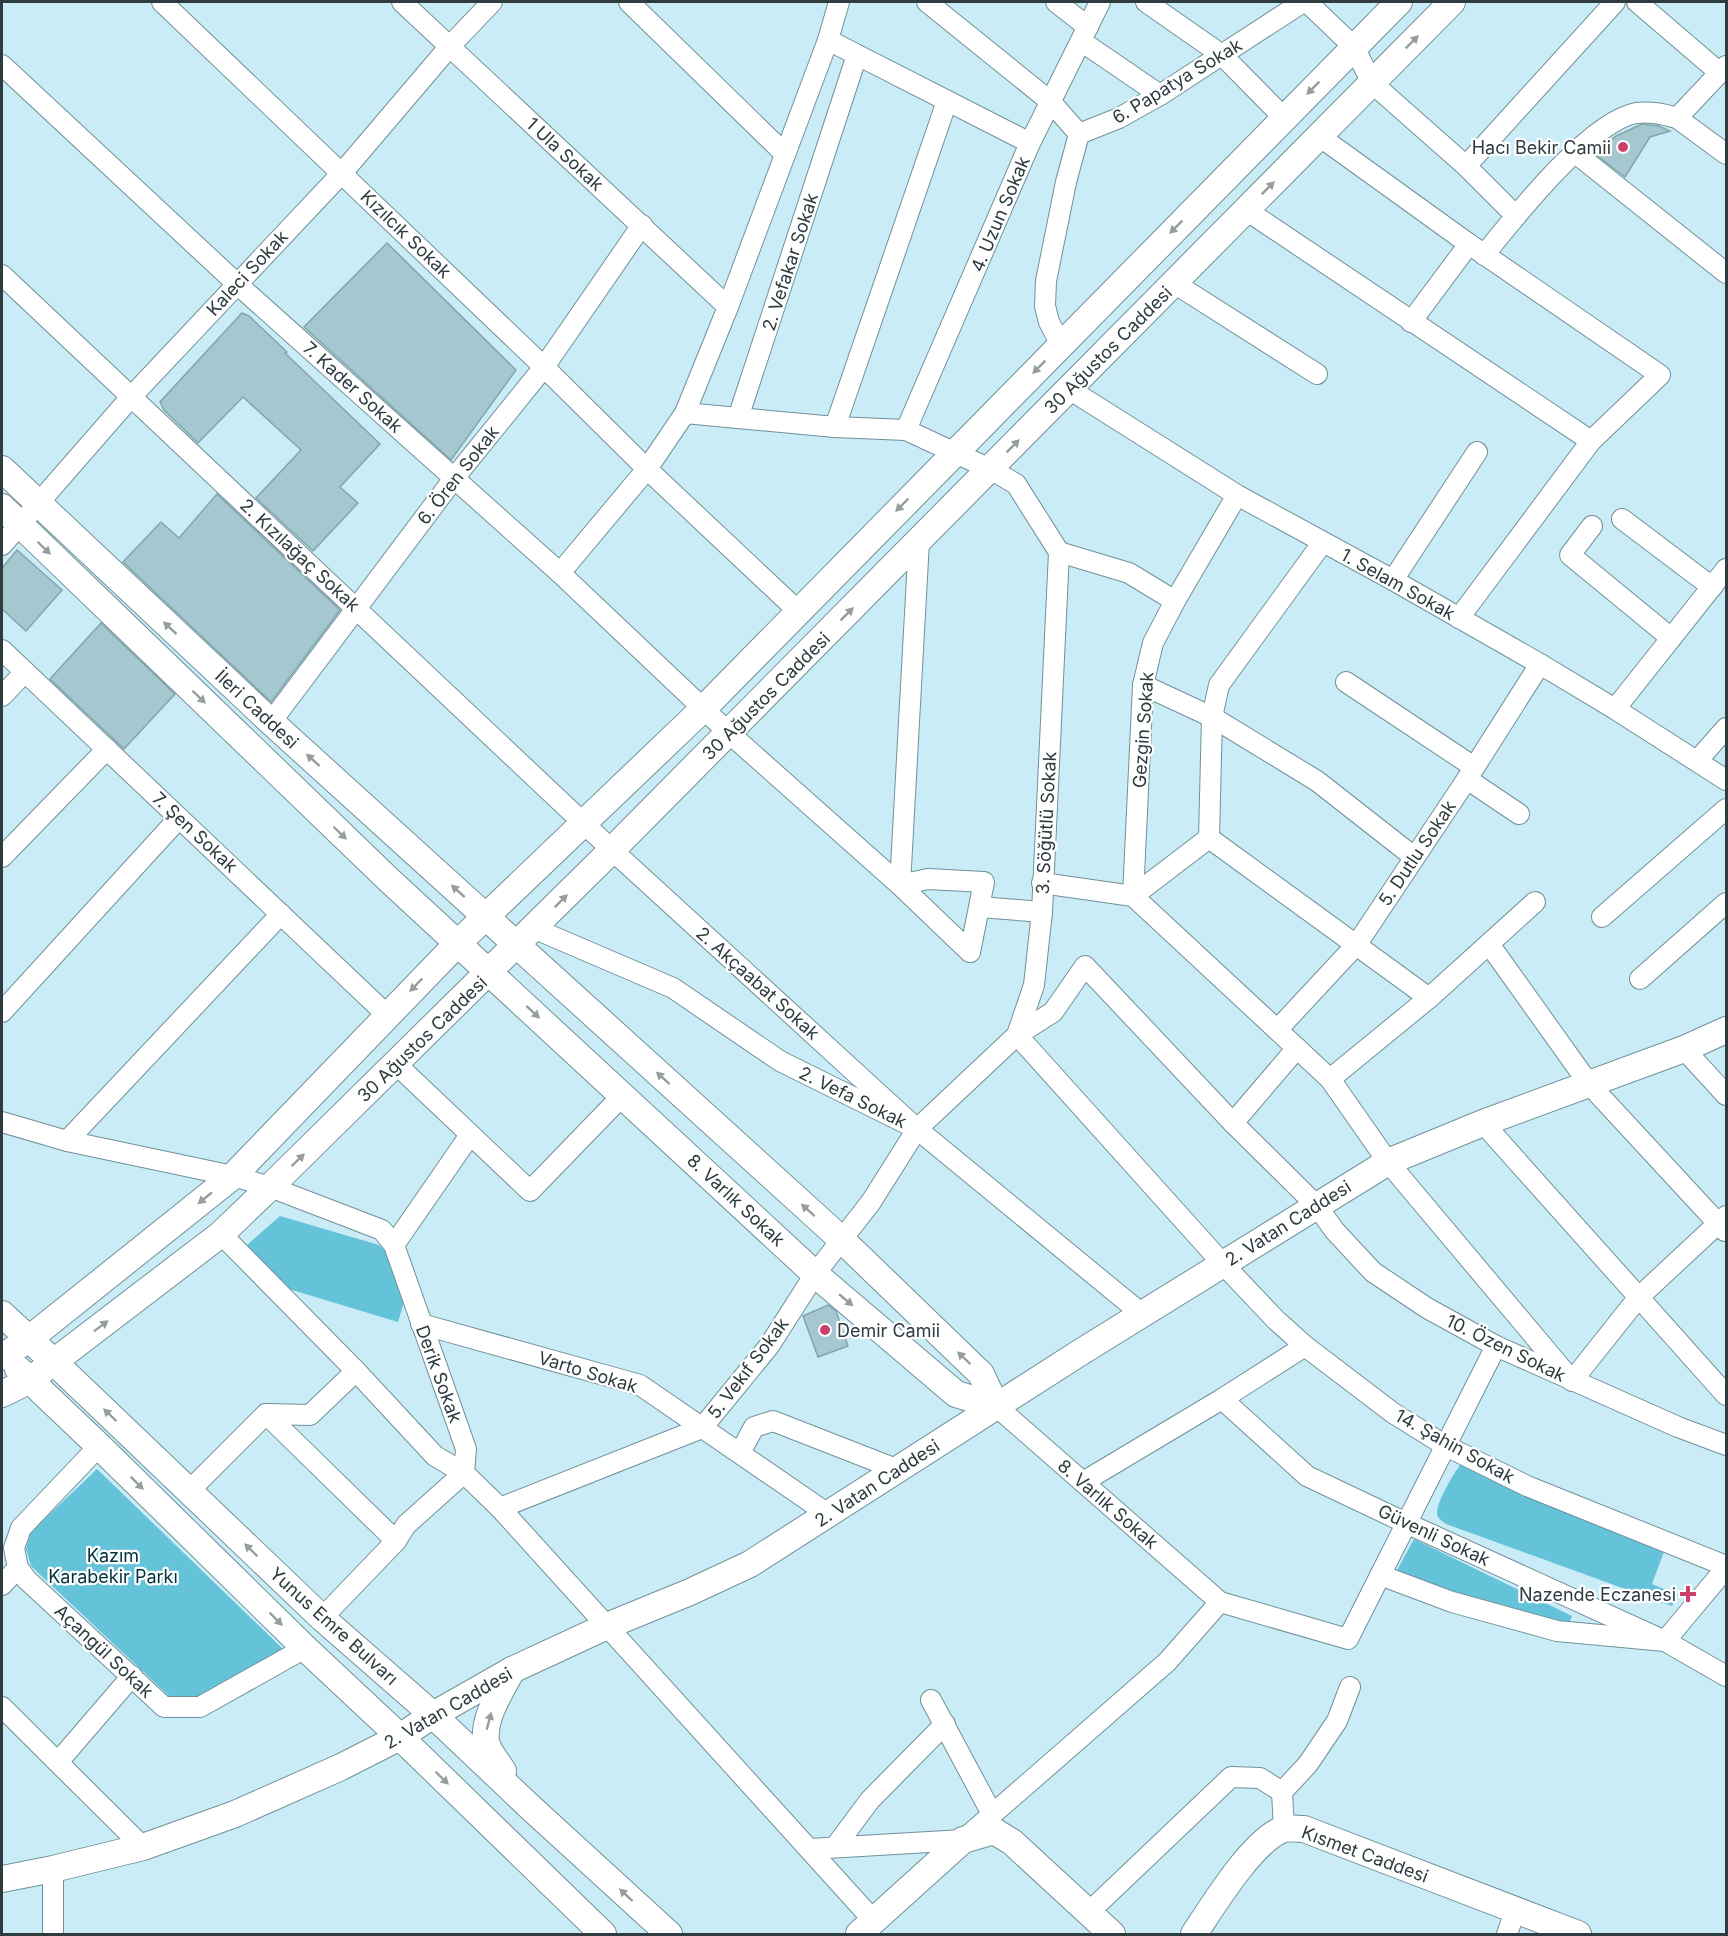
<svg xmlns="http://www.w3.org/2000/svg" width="1728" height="1936" viewBox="0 0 1728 1936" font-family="Inter,sans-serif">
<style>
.green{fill:#64c2d9}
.building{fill:#a5c7d0;stroke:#83a4ad;stroke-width:1.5}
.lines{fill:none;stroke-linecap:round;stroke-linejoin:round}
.minor-casing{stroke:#71919a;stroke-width:22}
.major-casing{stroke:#71919a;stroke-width:28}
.minor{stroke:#fff;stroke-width:20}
.major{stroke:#fff;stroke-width:26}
.oneway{fill:#969d9f}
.poi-dot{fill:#cc3f6a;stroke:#fff;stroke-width:2}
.labels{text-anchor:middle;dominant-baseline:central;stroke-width:4.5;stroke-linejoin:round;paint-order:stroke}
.street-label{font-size:18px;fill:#2e3b3f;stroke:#fff}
.poi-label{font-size:18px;fill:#2e3b3f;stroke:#fff;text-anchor:end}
.park-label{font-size:18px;fill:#00323d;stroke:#fff}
</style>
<rect width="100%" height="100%" fill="#caecf6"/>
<g class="green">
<path d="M 280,1216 L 379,1245 L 392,1257 L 405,1299 L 398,1322 L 289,1289 L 247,1245 Z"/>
<path d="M 1465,1460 L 1665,1549 L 1652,1584 L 1678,1595 L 1672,1606 L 1446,1524 C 1442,1521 1437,1518 1437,1513 C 1437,1501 1456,1468 1465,1460 Z"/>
<path d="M 97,1469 L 284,1650 L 198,1699 L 170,1697 L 31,1566 L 26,1549 L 31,1532 Z"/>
<path d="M 1414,1539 L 1572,1616 L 1567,1628 L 1532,1620 L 1396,1572 Z"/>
</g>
<g class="building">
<path d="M 1642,124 L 1659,126 L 1670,131 L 1650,137 L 1625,177 L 1595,154 L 1616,136 Z"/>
<path d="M 387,243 L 516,370 L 451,460 L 304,327 Z"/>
<path d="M 242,313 L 249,316 L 287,352 L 285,353 L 380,444 L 340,487 L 358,503 L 313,551 L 256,498 L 301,450 L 243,397 L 198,443 L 164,410 L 160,402 Z"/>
<path d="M 217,494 L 340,610 L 271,702 L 123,562 L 161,522 L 179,538 Z"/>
<path d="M 17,550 L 62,590 L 26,631 L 2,609 L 2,568 Z"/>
<path d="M 101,623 L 175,694 L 124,749 L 50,679 Z"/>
<path d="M 828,1305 L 836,1311 L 848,1346 L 818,1357 L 803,1316 Z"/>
</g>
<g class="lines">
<defs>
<g id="minor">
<path d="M 162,2 L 544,367 L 647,469 L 798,611"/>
<path d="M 402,2 L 728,307"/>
<path d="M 629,2 L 785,154"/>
<path d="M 927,2 L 1051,102 L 1079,134"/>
<path d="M 1056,2 L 1088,27"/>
<path d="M 1146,2 L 1222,55 L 1284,118"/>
<path d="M 1307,2 L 1354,47 L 1372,83 L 1466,166 L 1516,216"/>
<path d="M 1637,2 L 1720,73"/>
<path d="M 828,40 L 1030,143"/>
<path d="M 1081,41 L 1160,95"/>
<path d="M 2,65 L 236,283 L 560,573 L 729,733 L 900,885 L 970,952"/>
<path d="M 1677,118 L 1726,154"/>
<path d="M 1319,136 L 1469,244 L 1660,375 L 1591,441 L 1459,618"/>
<path d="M 1574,152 L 1726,273"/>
<path d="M 1466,166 L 1615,2"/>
<path d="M 1246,210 L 1591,441"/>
<path d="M 1484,255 C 1515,217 1589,122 1636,113 C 1651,111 1663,114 1677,118 L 1726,66"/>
<path d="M 2,275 L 612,850 L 917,1129"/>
<path d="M 1174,283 L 1317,374"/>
<path d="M 1411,322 L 1469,244"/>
<path d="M 1061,345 L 1049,322 L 1045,306 L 1046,281 L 1066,182 L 1079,134 L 1119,118 L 1160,95 L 1303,2"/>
<path d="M 1069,389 L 1237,495 L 1393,580 L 1540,664 L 1615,709 L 1726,780"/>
<path d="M 685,413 L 738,418 L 857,55"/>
<path d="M 835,427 L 947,101"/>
<path d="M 906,430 L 1030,143 L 1100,2"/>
<path d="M 1622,519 L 1712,587"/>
<path d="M 1592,526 L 1570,555 L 1671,638"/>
<path d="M 919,541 L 900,885 L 928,879 L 984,882 L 970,952"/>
<path d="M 1323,542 L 1219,685 L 1212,717 L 1209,838 L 1133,896 L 1330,1079 L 1388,1162 L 1572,1381 L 1638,1298 L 1726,1216"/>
<path d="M 2,545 L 131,397 L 342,173 L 450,46 L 492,2"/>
<path d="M 1059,552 L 1129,573 L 1175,601"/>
<path d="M 560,573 L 647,469 L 685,413 L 728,307 L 828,40 L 839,2"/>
<path d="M 1393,580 L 1477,452"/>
<path d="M 2,650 L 387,1015"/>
<path d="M 1346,682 L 1474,767"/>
<path d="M 1143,685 L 1212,717 L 1317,781 L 1414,857"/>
<path d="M 2,696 L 25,672"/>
<path d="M 1615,709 L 1726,569"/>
<path d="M 271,722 L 455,477 L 544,367 L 642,225"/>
<path d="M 1697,761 L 1726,728"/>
<path d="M 1467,779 L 1519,814"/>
<path d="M 1209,838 L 1429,998"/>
<path d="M 2,857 L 107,749"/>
<path d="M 1042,883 L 1133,896 L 1143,685 L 1153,643 L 1175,601 L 1237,495"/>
<path d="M 980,907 L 1042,912"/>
<path d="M 1602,917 L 1726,809"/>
<path d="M 533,928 L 673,988 L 780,1061 L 917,1129 L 1142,1314"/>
<path d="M 1489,944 L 1589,1084 L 1725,1231"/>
<path d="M 1640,979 L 1726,903"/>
<path d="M 2,1012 L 179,818"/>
<path d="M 1278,1029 L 1357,944 L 1467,779 L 1540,664"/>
<path d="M 1684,1049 L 1726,1095"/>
<path d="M 396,1064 L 530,1191 L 623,1095"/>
<path d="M 1330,1079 L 1429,998 L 1535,902"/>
<path d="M 2,1122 L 67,1141 L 233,1176 L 270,1187 L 382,1230 L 394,1245 L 466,1449 L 464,1473 L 500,1508 L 874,1921"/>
<path d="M 1233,1123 L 1297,1048"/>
<path d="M 1483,1123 L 1726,1395"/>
<path d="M 67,1141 L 281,914"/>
<path d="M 221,1234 L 356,1371 L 435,1456 L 464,1473 L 406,1525 L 396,1541 L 322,1618"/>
<path d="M 394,1245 L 470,1135"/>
<path d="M 421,1324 L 640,1385 L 828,1514"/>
<path d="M 1222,1399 L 1307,1476 L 1406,1523 L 1665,1641 L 1726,1568"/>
<path d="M 996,1406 L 1220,1602 L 1348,1639 L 1496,1346"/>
<path d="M 266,1414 L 396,1541"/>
<path d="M 1726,1445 L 1678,1427 L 1496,1346 L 1427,1308 L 1373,1272 L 1334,1230 L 1317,1206 L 1233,1123 L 1085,966 L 1053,1012 L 1017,1035 L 1222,1263 L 1276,1320 L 1305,1346 L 1393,1413 L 1446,1446 L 1527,1486 L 1726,1566"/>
<path d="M 99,1446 L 21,1528 L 14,1548 L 18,1568 L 27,1580 L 164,1707 L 200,1707 L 305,1648"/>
<path d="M 740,1453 L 754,1427 L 773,1421 L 896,1469"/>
<path d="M 1083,1482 L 1222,1399 L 1305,1346"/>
<path d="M 189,1491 L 266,1414 L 310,1415 L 356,1371"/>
<path d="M 500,1508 L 702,1428 L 769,1346 L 815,1274 L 871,1202 L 917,1129 L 1017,1035 L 1034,985 L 1042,912 L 1059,552 L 1016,484 L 990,469 L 906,430 L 835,427 L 738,418"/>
<path d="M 1380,1575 L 1452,1602 L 1557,1631 L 1665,1641 L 1726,1676"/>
<path d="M 2,1585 L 18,1568"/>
<path d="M 931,1700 L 992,1814"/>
<path d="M 2,1707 L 143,1847"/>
<path d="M 58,1762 L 132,1676"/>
<path d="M 1282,1792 L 1308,1764 L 1337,1721 L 1350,1687"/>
<path d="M 835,1847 L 870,1800 L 945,1724"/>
<path d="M 810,1849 L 963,1840 L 1167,1662 L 1220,1602"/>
<path d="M 53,1869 L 53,1934"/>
<path d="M 1087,1914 L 1231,1777 L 1260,1778 L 1282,1792 L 1284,1829"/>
<path d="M 1507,1934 L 1515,1911"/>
</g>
<g id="major">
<path d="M 2,469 L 271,722 L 841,1239 L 981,1374 L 996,1406"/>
<path d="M 2,507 L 389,880 L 815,1274 L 956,1394 L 996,1406"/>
<path d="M 2,1314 L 54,1362 L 322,1618 L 433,1715 L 530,1807 L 669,1934"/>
<path d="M 2,1357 L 29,1339 L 233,1176 L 457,944 L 704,708 L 1399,2"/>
<path d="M 18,1369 L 99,1446 L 305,1648 L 400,1737 L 603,1934"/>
<path d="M 2,1394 L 30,1380 L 221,1234 L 270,1187 L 612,850 L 1452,2"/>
<path d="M 503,1771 C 498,1763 488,1751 486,1742 C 483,1717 501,1691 512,1670"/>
<path d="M 2,1879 L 53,1869 L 143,1847 L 235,1814 L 341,1767 L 400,1737 L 433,1715 L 512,1670 L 607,1626 L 690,1592 L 750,1564 L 1081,1352 L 1388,1162 L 1483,1123 L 1684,1049 L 1726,1030"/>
<path d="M 859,1934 L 963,1840 L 994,1831 L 1012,1842 L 1112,1934"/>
<path d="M 1194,1934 C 1213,1906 1250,1844 1281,1830 C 1288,1827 1297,1829 1304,1829 L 1578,1934"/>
</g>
</defs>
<use href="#minor" class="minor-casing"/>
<use href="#major" class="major-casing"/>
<use href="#minor" class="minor"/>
<use href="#major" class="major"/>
</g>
<defs><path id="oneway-solid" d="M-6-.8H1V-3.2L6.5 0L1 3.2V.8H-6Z" transform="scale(1.5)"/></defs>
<g class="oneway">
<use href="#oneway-solid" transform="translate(1412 42) rotate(-45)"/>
<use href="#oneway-solid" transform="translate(1313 88) rotate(135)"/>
<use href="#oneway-solid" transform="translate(1268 188) rotate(-45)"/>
<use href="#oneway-solid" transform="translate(1176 227) rotate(135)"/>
<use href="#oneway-solid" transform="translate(1039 367) rotate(135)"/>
<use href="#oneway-solid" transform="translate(1013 446) rotate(-45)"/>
<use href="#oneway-solid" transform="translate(902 505) rotate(135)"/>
<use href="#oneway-solid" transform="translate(44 548) rotate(44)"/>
<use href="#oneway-solid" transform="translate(847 614) rotate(-45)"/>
<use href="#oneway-solid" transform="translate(170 628) rotate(-137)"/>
<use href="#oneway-solid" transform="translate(199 697) rotate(44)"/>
<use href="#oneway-solid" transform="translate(313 760) rotate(-138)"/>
<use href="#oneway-solid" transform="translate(340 833) rotate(44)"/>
<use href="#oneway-solid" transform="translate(458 891) rotate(-138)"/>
<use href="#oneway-solid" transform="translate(561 901) rotate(-45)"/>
<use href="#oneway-solid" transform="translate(416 985) rotate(134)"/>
<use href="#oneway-solid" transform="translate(533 1012) rotate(43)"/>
<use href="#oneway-solid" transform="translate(663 1078) rotate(-138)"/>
<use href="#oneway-solid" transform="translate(298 1160) rotate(-44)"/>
<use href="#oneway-solid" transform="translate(205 1198) rotate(141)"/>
<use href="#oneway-solid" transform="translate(808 1210) rotate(-138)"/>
<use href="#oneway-solid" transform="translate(846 1300) rotate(40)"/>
<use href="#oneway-solid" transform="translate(101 1326) rotate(-37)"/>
<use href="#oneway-solid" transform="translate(964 1358) rotate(-136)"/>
<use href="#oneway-solid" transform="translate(110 1415) rotate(-136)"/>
<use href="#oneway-solid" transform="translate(137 1483) rotate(45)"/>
<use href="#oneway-solid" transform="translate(251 1550) rotate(-136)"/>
<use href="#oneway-solid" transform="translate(276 1619) rotate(45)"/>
<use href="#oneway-solid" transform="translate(489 1721) rotate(-75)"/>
<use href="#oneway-solid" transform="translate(442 1778) rotate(44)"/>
<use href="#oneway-solid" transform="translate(626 1895) rotate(-137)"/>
</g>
<g class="poi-dot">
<circle cx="1623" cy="147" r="6"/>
<circle cx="825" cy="1330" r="6"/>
<path d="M1685 1585h6v6h6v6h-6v6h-6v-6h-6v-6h6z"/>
</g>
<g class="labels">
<g class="street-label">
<text transform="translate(1177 81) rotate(-31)">6. Papatya Sokak</text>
<text transform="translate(565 154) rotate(43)">1 Ula Sokak</text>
<text transform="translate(1000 214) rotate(-67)">4. Uzun Sokak</text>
<text transform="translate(406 234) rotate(44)">Kızılcık Sokak</text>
<text transform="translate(790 262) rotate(-72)">2. Vefakar Sokak</text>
<text transform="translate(247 273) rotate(-47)">Kaleci Sokak</text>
<text transform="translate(1108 350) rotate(-45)">30 Ağustos Caddesi</text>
<text transform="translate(353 387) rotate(42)">7. Kader Sokak</text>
<text transform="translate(458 475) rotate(-52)">6. Ören Sokak</text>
<text transform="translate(300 555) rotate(43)">2. Kızılağaç Sokak</text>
<text transform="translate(1398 584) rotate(29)">1. Selam Sokak</text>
<text transform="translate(766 696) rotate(-45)">30 Ağustos Caddesi</text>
<text transform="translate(257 709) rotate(43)">İleri Caddesi</text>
<text transform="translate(1143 730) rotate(-86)">Gezgin Sokak</text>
<text transform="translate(1046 823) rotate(-87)">3. Söğütlü Sokak</text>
<text transform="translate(195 832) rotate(43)">7. Şen Sokak</text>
<text transform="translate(1417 853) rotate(-56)">5. Dutlu Sokak</text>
<text transform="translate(758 983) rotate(42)">2. Akçaabat Sokak</text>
<text transform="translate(422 1039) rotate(-44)">30 Ağustos Caddesi</text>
<text transform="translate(853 1097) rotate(26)">2. Vefa Sokak</text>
<text transform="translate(736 1200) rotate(43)">8. Varlık Sokak</text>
<text transform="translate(1288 1223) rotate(-32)">2. Vatan Caddesi</text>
<text transform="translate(1506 1348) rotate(26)">10. Özen Sokak</text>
<text transform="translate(748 1368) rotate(-53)">5. Vekıf Sokak</text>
<text transform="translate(588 1372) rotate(17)">Varto Sokak</text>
<text transform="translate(439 1374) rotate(70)">Derik Sokak</text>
<text transform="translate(1455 1446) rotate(29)">14. Şahin Sokak</text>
<text transform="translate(877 1483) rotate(-33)">2. Vatan Caddesi</text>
<text transform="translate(1108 1504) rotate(41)">8. Varlık Sokak</text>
<text transform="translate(1434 1535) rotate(25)">Güvenli Sokak</text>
<text transform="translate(334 1626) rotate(42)">Yunus Emre Bulvarı</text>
<text transform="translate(104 1651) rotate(43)">Açangül Sokak</text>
<text transform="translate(448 1708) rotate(-30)">2. Vatan Caddesi</text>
<text transform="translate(1365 1854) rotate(20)">Kısmet Caddesi</text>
</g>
<g class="poi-label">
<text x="1611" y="147">Hacı Bekir Camii</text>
<text x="837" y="1330" text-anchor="start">Demir Camii</text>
<text x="1676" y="1594">Nazende Eczanesi</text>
</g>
<g class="park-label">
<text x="113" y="1555">Kazım<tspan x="113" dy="21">Karabekir Parkı</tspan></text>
</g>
</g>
<rect width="1728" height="1936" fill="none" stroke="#2e3b3f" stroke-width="6"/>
</svg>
